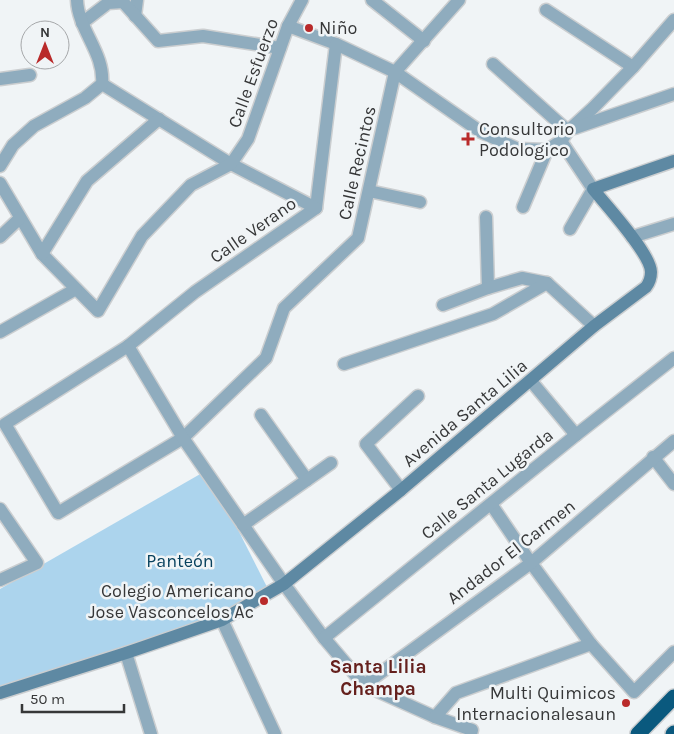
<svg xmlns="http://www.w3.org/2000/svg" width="674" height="734" viewBox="0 0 674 734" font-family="Karla,sans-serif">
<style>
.green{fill:#acd4ed}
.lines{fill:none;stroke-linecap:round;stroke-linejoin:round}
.street-casing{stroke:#cbced0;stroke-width:15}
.secondary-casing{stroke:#cbced0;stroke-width:15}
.highway-casing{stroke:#cbced0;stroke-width:18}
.street{stroke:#8facbe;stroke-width:12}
.secondary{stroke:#5e89a3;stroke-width:12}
.highway{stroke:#0a597e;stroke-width:15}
.poi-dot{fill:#b92a2a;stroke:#f0f4f6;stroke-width:2}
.labels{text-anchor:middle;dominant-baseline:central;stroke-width:5;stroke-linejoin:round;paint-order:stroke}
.poi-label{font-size:18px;fill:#363738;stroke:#f0f4f6;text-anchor:start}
.street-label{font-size:18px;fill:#363738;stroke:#f0f4f6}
.park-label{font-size:18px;fill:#08425e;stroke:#f0f4f6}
.neighbourhood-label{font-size:19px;font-weight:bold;fill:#65201d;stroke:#f0f4f6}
</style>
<rect width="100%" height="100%" fill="#f0f4f6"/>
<path class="green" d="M 202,473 L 229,512 L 268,589 L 215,617 L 0,690 L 0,589 Z"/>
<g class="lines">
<defs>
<g id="street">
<path d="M 372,0 L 424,41"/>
<path d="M 546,10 L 633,67"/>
<path d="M 135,16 L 137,0"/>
<path d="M 82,23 L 108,3 L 123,2 L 158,41 L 203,36 L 280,48"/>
<path d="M 288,26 L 336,44 L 395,72 L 481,132 L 518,149 L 547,150 L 561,141 L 568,131 L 593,108 L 633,67 L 674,20"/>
<path d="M 336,44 L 316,208 L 195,292 L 128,346 L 5,424 L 58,513 L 183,438 L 266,358 L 284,308 L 358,238 L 395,72 L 459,0"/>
<path d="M 493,64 L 568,131"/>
<path d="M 0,79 L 30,75"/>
<path d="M 102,84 L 231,164 L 316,208"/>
<path d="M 575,128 L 674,94"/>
<path d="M 561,141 L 593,189 L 570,229"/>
<path d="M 0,166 L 13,145 L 34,126 L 85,98 L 102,84 C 105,53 78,30 77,0"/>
<path d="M 0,183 L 42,254 L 98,311 L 142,236 L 191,185 L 231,164 L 248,139 L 288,26 L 302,0"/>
<path d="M 369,191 L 420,202"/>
<path d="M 523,207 L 547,150"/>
<path d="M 486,217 L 488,288"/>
<path d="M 0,237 L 20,218"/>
<path d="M 632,237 L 674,224"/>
<path d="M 42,254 L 87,181 L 159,119"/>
<path d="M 547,283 L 594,326"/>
<path d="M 443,305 L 488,288 L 522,278 L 547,283"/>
<path d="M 0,332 L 76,289"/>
<path d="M 128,346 L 183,438 L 284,584 L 324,638 L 364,685 L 435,717 L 472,730 L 471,734"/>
<path d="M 344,364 L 493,314 L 547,283"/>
<path d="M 531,381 L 576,435"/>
<path d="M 261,415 L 307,480"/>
<path d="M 653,457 L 674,484"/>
<path d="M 401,490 L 366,444 L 418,396"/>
<path d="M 491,504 L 531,563 L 591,644 L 634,692 L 674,652"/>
<path d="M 0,509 L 37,563 L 0,580"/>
<path d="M 243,525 L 331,463"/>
<path d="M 222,620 L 275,734"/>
<path d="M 324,638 L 576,435 L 674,358"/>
<path d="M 126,653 L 151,734"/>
<path d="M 364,685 L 531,563 L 674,441"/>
<path d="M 435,717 L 456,693 L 591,644"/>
</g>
<path id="secondary" d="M 0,693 L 126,653 L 222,620 L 284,584 L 401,490 L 594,326 L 646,287 C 649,283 651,278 651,272 C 651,254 606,205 593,189 L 674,161"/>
<g id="highway">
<path d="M 638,734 L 674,697"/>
<path d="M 673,734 L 674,733"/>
</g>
</defs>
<use href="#street" class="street-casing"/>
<use href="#secondary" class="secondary-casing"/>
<use href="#highway" class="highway-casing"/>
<use href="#street" class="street"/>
<use href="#secondary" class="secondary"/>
<use href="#highway" class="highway"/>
</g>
<g class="poi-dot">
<circle cx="309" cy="28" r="5"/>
<path d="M465.5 131.5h5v5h5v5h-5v5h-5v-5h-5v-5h5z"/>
<circle cx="264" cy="601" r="5"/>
<circle cx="626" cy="703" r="5"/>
</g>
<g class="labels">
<g class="poi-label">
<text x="319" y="28">Niño</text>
<text x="479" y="129">Consultorio<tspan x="479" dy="21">Podologico</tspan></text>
<text x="254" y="591" text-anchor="end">Colegio Americano<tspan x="254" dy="21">Jose Vasconcelos Ac</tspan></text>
<text x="616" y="693" text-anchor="end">Multi Quimicos<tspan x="616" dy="21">Internacionalesaun</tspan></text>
</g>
<g class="street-label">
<text transform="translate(253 73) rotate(-70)">Calle Esfuerzo</text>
<text transform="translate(357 163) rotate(-77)">Calle Recintos</text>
<text transform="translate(253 230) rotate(-35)">Calle Verano</text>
<text transform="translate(465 413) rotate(-40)">Avenida Santa Lilia</text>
<text transform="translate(487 484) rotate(-39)">Calle Santa Lugarda</text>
<text transform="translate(511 552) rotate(-38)">Andador El Carmen</text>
</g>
<g class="park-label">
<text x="180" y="561">Panteón</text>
</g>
<g class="neighbourhood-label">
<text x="378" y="667">Santa Lilia<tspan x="378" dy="22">Champa</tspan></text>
</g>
</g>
<g transform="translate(45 45)"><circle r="24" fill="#f0f4f6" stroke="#a6a8aa"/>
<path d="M0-4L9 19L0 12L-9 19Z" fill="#b92a2a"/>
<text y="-8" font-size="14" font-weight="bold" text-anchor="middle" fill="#363738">N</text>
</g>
<path d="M22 704v8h102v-8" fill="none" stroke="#363738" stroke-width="2.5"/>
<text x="30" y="704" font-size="15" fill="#363738" stroke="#f0f4f6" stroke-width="4" paint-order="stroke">50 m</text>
</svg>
